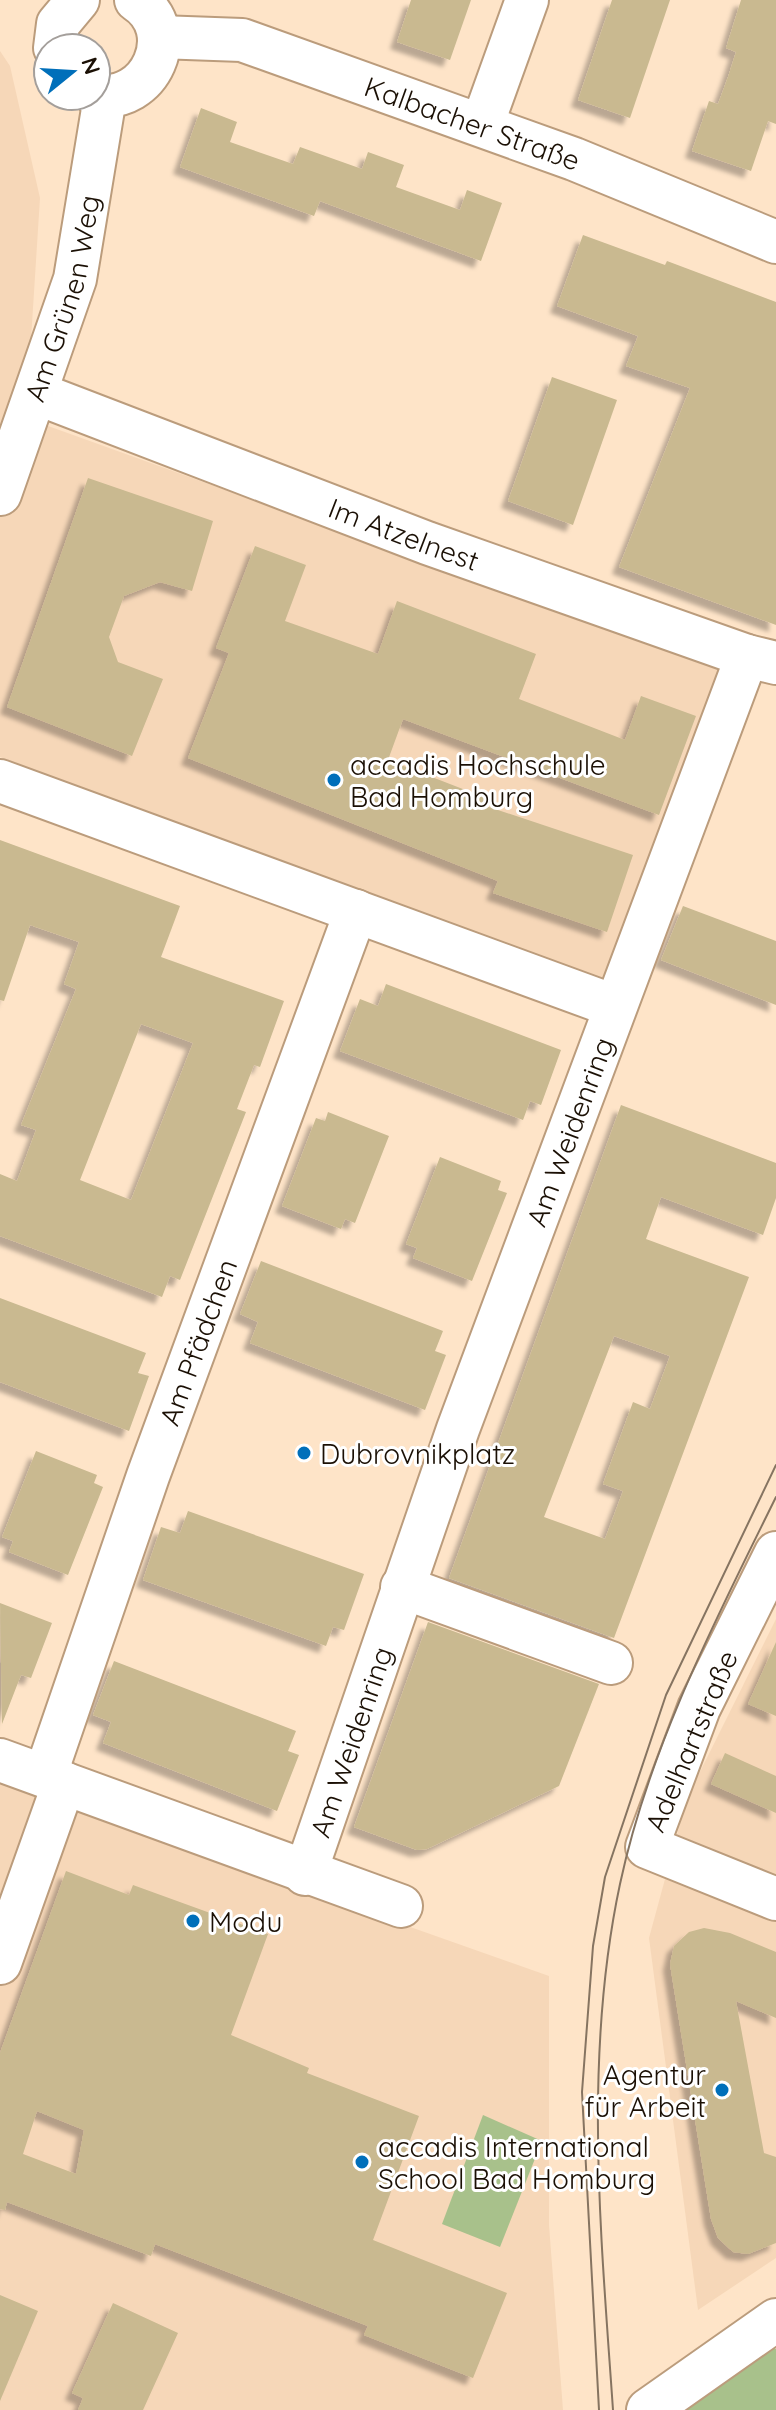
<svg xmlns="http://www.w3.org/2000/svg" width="776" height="2410" viewBox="0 0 776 2410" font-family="Quicksand,sans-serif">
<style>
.built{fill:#f6d7b8}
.green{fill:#a8c18b}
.building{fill:#c9b990;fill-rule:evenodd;filter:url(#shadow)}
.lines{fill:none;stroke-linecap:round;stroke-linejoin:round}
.minor-casing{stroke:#bb9c7c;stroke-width:46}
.minor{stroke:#fff;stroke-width:42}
.tram{stroke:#867461;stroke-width:2}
.poi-dot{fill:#006fba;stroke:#fff;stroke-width:3}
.labels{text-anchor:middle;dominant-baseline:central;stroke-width:6;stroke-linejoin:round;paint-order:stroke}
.street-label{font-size:28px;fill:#1b1005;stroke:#fff}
.poi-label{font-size:28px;fill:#1b1005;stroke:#fff;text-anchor:start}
</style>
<defs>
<filter id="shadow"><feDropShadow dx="-7" dy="7" stdDeviation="2" flood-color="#0004"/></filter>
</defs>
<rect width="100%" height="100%" fill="#fee4c8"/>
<g class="built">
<path d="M 0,51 L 10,66 L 40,198 L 26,418 L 724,670 L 610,988 L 0,757 Z"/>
<path d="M 776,1619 L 776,2258 L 698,2310 L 649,1938 L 687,1798 Z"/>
<path d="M 0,1782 L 549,1976 L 549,2225 L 563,2410 L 0,2410 Z"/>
</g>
<g class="green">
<path d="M 483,2115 L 542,2141 L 500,2247 L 442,2224 Z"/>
<path d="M 766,2344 L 776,2349 L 776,2410 L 675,2410 Z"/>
</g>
<g class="building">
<path d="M 411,0 L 471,0 L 450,60 L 397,42 Z"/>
<path d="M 612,0 L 670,0 L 630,118 L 578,100 Z"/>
<path d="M 741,0 L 776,0 L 776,124 L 768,121 L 751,171 L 692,151 L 709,101 L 718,104 L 728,77 L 736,52 L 726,48 Z"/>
<path d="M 201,108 L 237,122 L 230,142 L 293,164 L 300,147 L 362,169 L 368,152 L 404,165 L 396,187 L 460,210 L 467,190 L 502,203 L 481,261 L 320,201 L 314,216 L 180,167 Z"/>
<path d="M 583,235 L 665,265 L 667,261 L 776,302 L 776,625 L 619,567 L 690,388 L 626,366 L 638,336 L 557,306 Z"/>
<path d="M 552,377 L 617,400 L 573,525 L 508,501 Z"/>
<path d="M 88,478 L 213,521 L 192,591 L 160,582 L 124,596 L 109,637 L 118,662 L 163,679 L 132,756 L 7,707 Z"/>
<path d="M 255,546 L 306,565 L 285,621 L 378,654 L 397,601 L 536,654 L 519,699 L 625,740 L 641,696 L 696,716 L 659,815 L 403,719 L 388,760 L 486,798 L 483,805 L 633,855 L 607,932 L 493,893 L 498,881 L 188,758 L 229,653 L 216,648 Z"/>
<path d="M 0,840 L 180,906 L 161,957 L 284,1001 L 260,1067 L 254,1065 L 237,1109 L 246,1112 L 180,1280 L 170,1276 L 162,1297 L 0,1236 L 0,1174 L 17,1181 L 36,1130 L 21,1125 L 76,989 L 64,984 L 79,942 L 30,925 L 4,1001 L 0,1000 ZM 141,1024 L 193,1043 L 131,1200 L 80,1180 Z"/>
<path d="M 683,906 L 776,941 L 776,1005 L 661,960 Z"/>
<path d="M 386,984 L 561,1050 L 541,1105 L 530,1101 L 523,1120 L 340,1051 L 360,999 L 378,1006 Z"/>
<path d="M 621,1105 L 776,1163 L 776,1198 L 763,1235 L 661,1197 L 646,1239 L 749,1277 L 614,1638 L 449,1578 ZM 614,1336 L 670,1356 L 650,1409 L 633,1402 L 603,1484 L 623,1491 L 605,1539 L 544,1517 Z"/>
<path d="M 328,1112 L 389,1136 L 355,1223 L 345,1219 L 341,1229 L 282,1206 L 316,1118 L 325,1121 Z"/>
<path d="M 440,1157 L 501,1181 L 498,1190 L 507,1193 L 472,1281 L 413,1258 L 417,1248 L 406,1244 Z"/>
<path d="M 261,1261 L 443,1331 L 435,1351 L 446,1355 L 425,1410 L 250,1343 L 258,1322 L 240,1314 Z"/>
<path d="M 0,1298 L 146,1353 L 138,1373 L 149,1376 L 129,1431 L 0,1382 Z"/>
<path d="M 36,1451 L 97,1475 L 94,1483 L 103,1487 L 68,1575 L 9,1552 L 13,1541 L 2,1537 Z"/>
<path d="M 188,1511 L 364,1574 L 344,1630 L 333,1627 L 326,1646 L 143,1580 L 161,1527 L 180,1533 Z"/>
<path d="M 0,1603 L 52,1623 L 31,1678 L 21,1675 L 2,1724 Z"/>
<path d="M 428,1622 L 599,1684 L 559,1786 L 427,1849 L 417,1850 L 354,1827 Z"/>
<path d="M 776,1642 L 776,1716 L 748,1704 Z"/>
<path d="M 114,1661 L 296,1731 L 288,1751 L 299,1755 L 277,1811 L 103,1743 L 111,1722 L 93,1715 Z"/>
<path d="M 725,1753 L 776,1776 L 776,1813 L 711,1784 Z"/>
<path d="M 66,1871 L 129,1895 L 133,1885 L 268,1934 L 231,2035 L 309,2068 L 307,2073 L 419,2116 L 373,2240 L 507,2293 L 473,2378 L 364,2335 L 368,2326 L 155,2244 L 151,2256 L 7,2202 L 5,2210 L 0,2209 L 0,2053 ZM 37,2111 L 84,2130 L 76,2174 L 23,2154 Z"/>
<path d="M 704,1928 L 730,1933 L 776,1952 L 776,2018 L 736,2001 L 764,2153 L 776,2157 L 776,2243 L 748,2254 L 733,2252 L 718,2238 L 711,2219 L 670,1964 L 674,1946 L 689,1932 Z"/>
<path d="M 0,2295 L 38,2311 L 0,2401 Z"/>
<path d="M 113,2303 L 178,2333 L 143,2410 L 78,2410 L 83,2398 L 72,2393 Z"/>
</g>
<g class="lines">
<defs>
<g id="minor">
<path id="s1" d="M 159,37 L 242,40 L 574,159 L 776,242"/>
<path d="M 55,48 L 58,24 L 78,0"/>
<path d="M 96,95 C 150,105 184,31 136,0"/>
<path d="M 482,125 L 527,0"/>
<path id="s2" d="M 36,393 L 427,543 L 747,656 L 776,663"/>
<path id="s3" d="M 0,494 L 75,279 L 105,97"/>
<path d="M 0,781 L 614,1006"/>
<path d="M 776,1553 L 699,1708 L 647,1847 L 776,1899"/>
<path d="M 402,1587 L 611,1663"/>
<path d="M 0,1760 L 401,1906"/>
<path id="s4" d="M 45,1776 L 148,1476 L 356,911"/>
<path id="s5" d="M 305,1874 L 458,1429 L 747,656"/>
<path d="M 0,1963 L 64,1783"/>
<path d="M 648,2410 L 776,2320"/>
</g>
</defs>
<use href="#minor" class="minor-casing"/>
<use href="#minor" class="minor"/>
<g class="tram">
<path d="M 599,2410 L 582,2092 L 593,1946 L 605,1877 L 666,1695 L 776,1465"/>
<path d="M 613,2410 C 601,2236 583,2057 620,1884 C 649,1748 715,1621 776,1497"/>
</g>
</g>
<g class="poi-dot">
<circle cx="334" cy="780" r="8"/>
<circle cx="304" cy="1453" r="8"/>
<circle cx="193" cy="1921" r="8"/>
<circle cx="722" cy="2090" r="8"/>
<circle cx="362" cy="2162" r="8"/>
</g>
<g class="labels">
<g class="street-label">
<text stroke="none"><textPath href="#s1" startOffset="328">Kalbacher Straße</textPath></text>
<text stroke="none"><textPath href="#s3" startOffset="206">Am Grünen Weg</textPath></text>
<text stroke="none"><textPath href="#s2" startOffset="394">Im Atzelnest</textPath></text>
<text stroke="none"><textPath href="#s5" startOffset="788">Am Weidenring</textPath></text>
<text stroke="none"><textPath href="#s4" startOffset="460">Am Pfädchen</textPath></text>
<text stroke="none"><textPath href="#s5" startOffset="140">Am Weidenring</textPath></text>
<text transform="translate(691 1741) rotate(-67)">Adelhartstraße</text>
</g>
<g class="poi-label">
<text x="350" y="764">accadis Hochschule<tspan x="350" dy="32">Bad Homburg</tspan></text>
<text x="320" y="1453">Dubrovnikplatz</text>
<text x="209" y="1921">Modu</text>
<text x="706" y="2074" text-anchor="end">Agentur<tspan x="706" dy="32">für Arbeit</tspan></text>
<text x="378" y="2146">accadis International<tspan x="378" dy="32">School Bad Homburg</tspan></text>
</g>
</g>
<g transform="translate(72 72) rotate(72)"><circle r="38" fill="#ffffff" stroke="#a49f9b" stroke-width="2"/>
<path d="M0-6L14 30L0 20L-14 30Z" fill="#006fba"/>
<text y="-12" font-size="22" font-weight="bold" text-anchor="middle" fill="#1b1005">N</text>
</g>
</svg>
